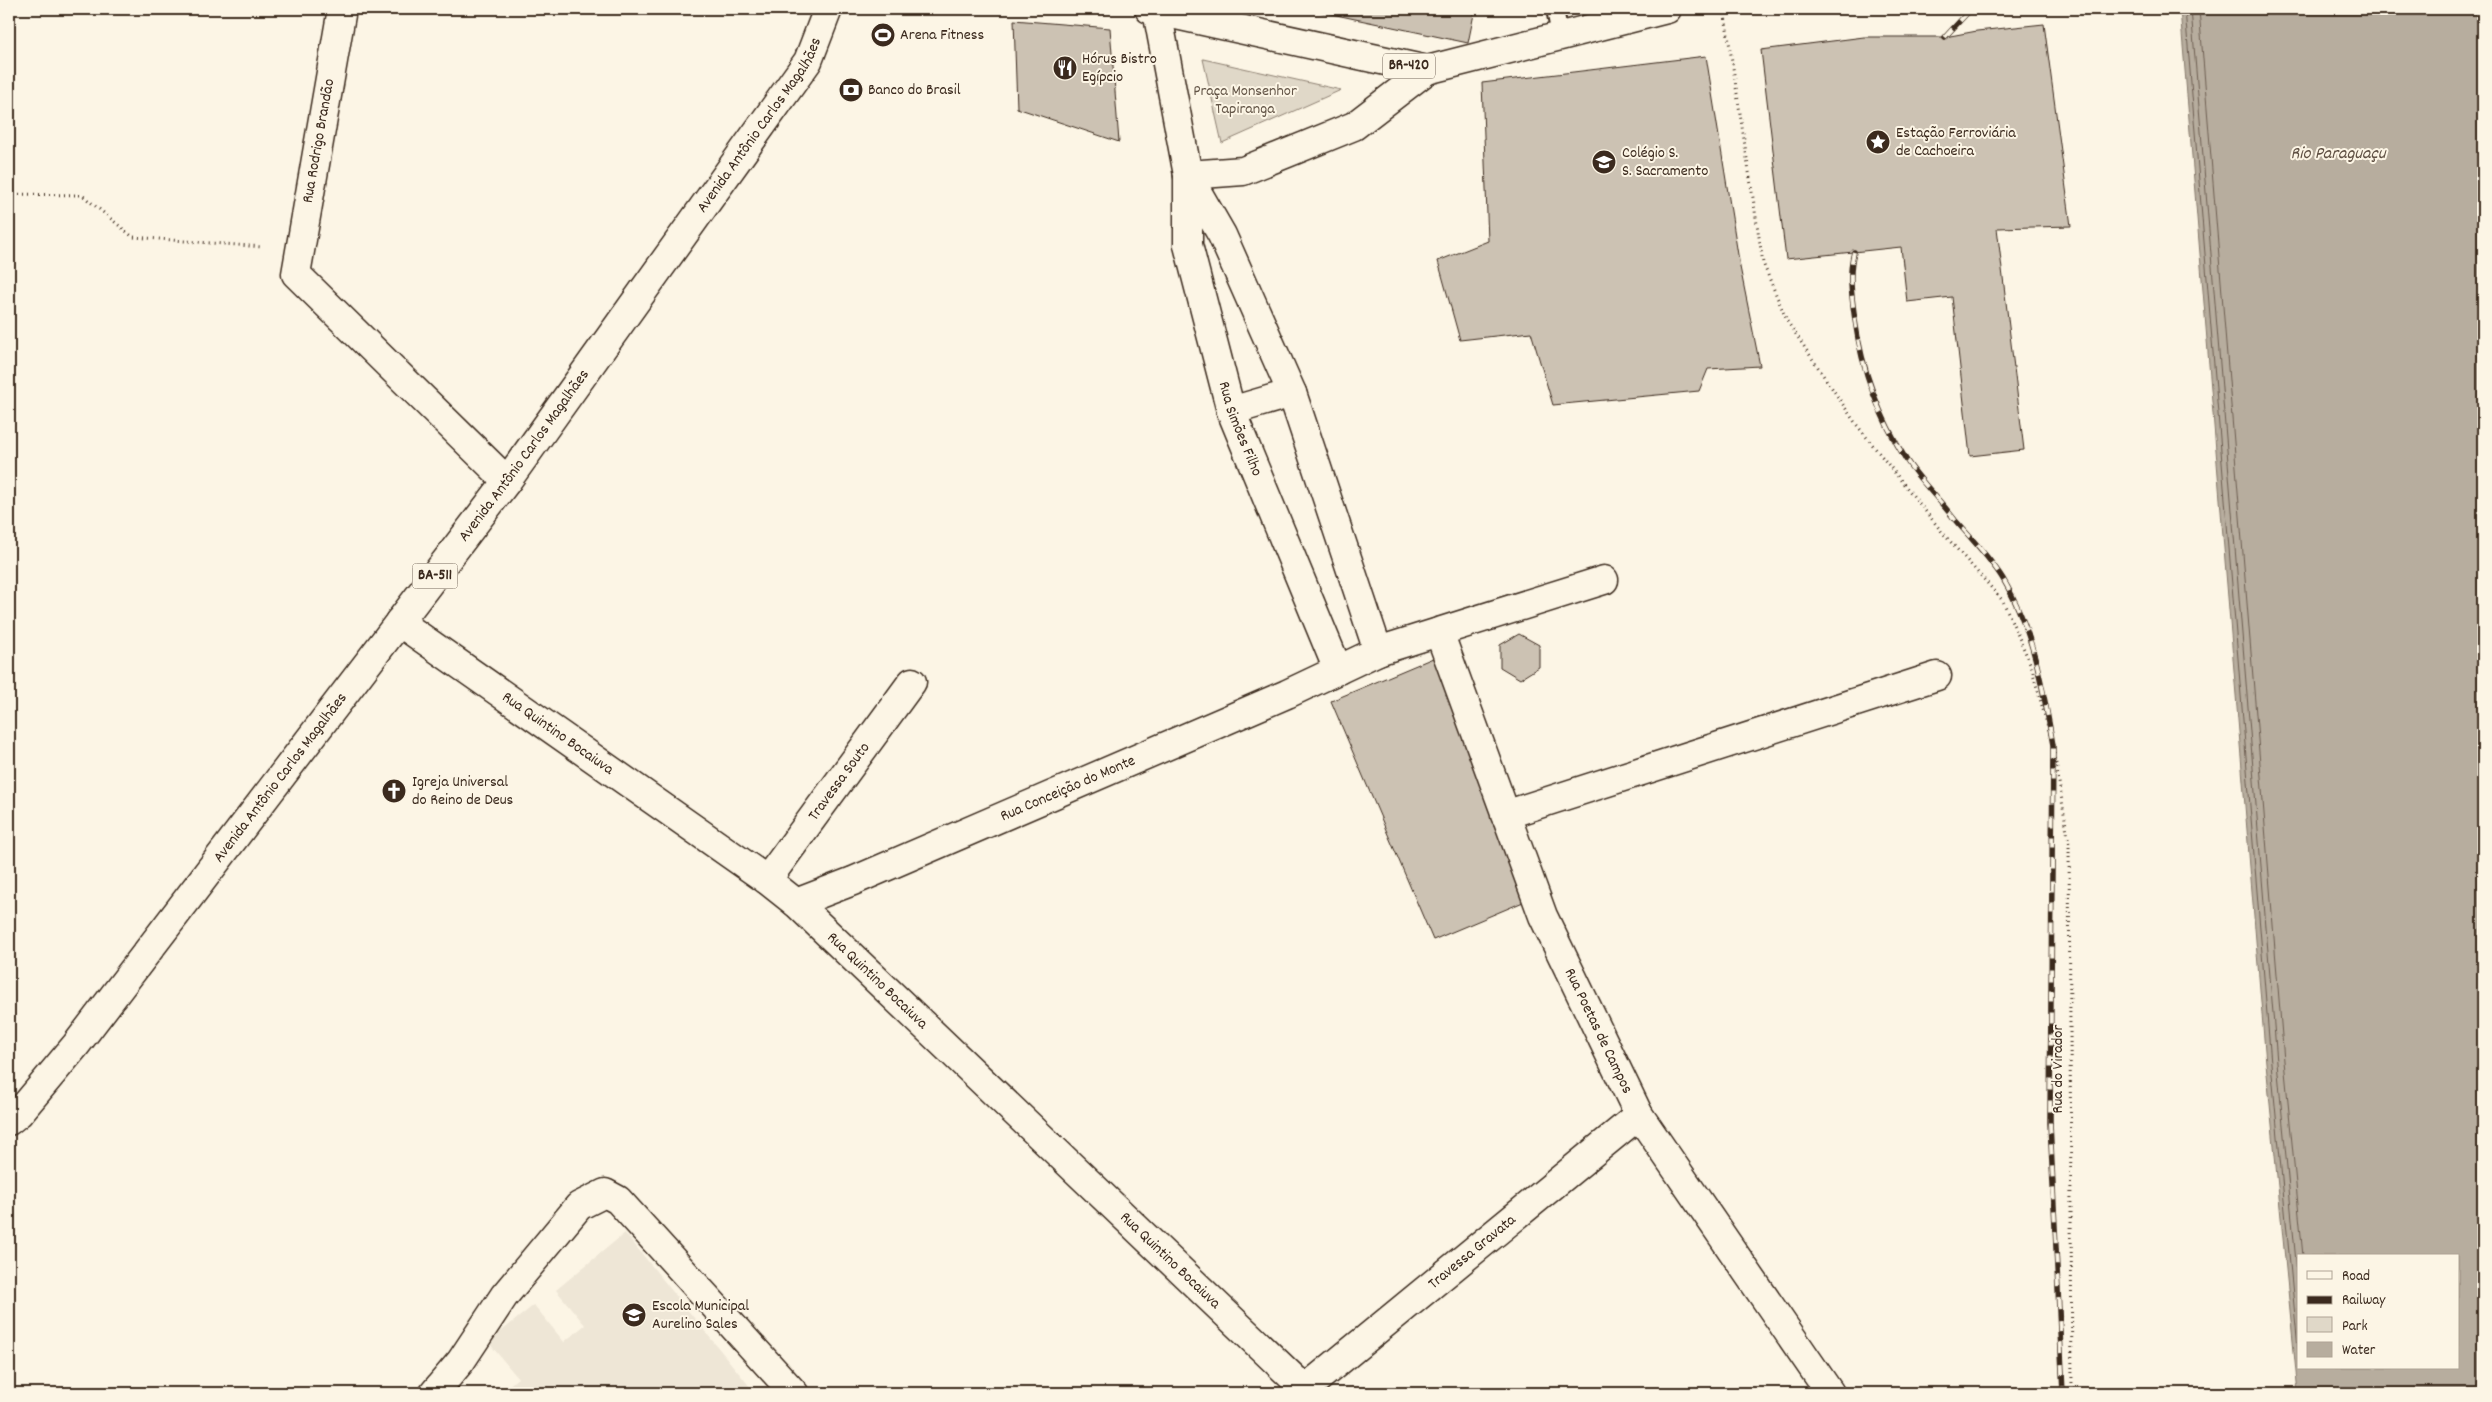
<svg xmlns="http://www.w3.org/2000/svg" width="2492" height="1402" viewBox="0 0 2492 1402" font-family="Dekko,sans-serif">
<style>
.built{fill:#eee6d6}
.green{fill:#e0d8c8;stroke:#8e8173}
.water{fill:#b7ad9e;stroke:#85796b;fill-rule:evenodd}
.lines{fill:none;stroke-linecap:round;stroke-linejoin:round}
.shore{stroke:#6d5e51;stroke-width:1}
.building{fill:#ccc2b3;stroke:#3b2a1e}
.lane-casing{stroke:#3b2a1e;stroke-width:20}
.street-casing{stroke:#3b2a1e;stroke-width:31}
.primary-casing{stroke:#3b2a1e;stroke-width:31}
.path{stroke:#3b2a1e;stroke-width:3;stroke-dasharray:1 4;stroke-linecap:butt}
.lane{stroke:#fcf5e5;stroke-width:16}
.street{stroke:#fcf5e5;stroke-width:28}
.primary{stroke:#fcf5e5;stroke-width:28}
.rail-casing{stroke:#3b2a1e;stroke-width:5.5}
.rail{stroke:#fcf5e5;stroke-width:4;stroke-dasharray:11;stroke-linecap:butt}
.labels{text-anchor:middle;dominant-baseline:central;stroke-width:4;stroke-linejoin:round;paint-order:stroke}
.shield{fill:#fcf5e5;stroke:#75675a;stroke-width:1}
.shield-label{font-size:15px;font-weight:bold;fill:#3b2a1e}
.poi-label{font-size:16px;fill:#3b2a1e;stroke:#fcf5e5;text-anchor:start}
.park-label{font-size:16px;fill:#645648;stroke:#fcf5e5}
.street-label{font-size:16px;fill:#3b2a1e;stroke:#fcf5e5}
.water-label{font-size:18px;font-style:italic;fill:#605144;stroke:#fcf5e5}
</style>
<rect width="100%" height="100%" fill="#fcf5e5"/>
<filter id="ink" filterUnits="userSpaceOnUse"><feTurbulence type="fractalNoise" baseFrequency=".02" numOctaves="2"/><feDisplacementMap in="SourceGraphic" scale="10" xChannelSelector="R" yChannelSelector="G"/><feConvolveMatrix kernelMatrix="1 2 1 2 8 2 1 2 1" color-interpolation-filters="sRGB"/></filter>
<g filter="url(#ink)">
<path class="built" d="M 625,1233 L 755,1393 L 500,1393 L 518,1378 L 488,1342 L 534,1305 L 564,1342 L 585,1325 L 556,1290 Z"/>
<path class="green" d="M 1203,59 L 1341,90 L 1222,143 Z"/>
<path class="water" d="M 2180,9 L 2483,9 L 2483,1393 L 2298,1393 L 2266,1063 ZM 2298,1256 L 2458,1256 L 2458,1368 L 2298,1368 Z"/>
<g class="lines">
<g class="shore">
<path d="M 2185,9 L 2271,1063 L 2298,1348"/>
<path d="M 2191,9 L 2277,1062 L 2298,1283"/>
<path d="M 2199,9 L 2284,1061 L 2303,1256"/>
</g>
</g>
<g class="building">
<path d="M 1308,9 L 1475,9 L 1468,43 Z"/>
<path d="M 1014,20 L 1110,28 L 1119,142 L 1017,108 Z"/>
<path d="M 2044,24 L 2071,226 L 1997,228 L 2024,450 L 1970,456 L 1952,297 L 1907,302 L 1901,247 L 1786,259 L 1761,50 L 1864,37 L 1945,37 L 1977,31 Z"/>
<path d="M 1706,56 L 1740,267 L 1760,366 L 1708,369 L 1699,391 L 1553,405 L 1531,332 L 1460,340 L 1438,261 L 1488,241 L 1482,83 Z"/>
<path d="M 1519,634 L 1539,645 L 1539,667 L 1520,679 L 1500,667 L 1500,645 Z"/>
<path d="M 1433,658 L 1535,897 L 1433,940 L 1331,701 Z"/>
</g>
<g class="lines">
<defs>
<path id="lane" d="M 1555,9 L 1560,36"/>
<g id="street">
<path d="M 342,9 L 296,274 L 507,481"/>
<path id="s1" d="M 1157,11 L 1188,175 L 1188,245 L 1231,411 L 1338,670"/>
<path d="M 1188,175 L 1243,171 L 1354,126 L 1427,70"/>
<path d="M 1188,176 L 1222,235 L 1292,393 L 1378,651"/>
<path d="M 1231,411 L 1292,393"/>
<path id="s2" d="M 399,622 L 767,880 L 796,903 L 1309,1393"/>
<path id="s3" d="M 1439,632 L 1543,916 L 1639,1115 L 1830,1393"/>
<path d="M 1505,815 L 1937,676"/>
<path id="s4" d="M 767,880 L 912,682"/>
<path id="s5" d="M 796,903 L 853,881 L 1287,694 L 1378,651 L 1604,580"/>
<path id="s6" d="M 1305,1389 L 1639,1115"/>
<path d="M 434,1393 L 461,1361 L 504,1296 L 579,1206 L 605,1193 L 618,1200 L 794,1393"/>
</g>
<g id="primary">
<path d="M 1149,9 L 1427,70 L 1667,9"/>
<path id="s7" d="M 9,1121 L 19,1113 L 76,1045 L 507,481 L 808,61 L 828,9"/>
</g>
</defs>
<use href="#lane" class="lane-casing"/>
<use href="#street" class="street-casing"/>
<use href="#primary" class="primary-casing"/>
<g class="path">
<path d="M 1724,9 L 1763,263 L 1787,321 L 1856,424 L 1942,532 L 2003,601 L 2030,663 L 2053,745 L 2069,844 L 2072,1393"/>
<path d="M 9,194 L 82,195 L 133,237 L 263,247"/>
</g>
<use href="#lane" class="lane"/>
<use href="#street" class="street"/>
<use href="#primary" class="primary"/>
<defs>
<g id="rail">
<path d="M 1945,37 L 1971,9"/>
<path d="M 1854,252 C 1848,273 1852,299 1855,320 C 1862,371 1879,417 1907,461 C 1921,482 1940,500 1955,520 C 1971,538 1990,558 2003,579 C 2033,629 2043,688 2053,745 L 2050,1123 L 2063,1393"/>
</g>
</defs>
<use href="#rail" class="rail-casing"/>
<use href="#rail" class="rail"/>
</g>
</g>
<defs>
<symbol id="stadium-disc" viewBox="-11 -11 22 22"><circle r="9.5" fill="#3b2a1e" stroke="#fcf5e5"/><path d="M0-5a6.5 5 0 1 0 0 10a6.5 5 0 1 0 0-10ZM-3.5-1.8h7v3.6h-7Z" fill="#fff"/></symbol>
<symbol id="restaurant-disc" viewBox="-11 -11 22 22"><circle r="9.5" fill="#3b2a1e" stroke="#fcf5e5"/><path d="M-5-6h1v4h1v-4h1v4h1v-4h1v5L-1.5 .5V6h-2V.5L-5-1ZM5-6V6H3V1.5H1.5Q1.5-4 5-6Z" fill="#fff"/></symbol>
<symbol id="bank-disc" viewBox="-11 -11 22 22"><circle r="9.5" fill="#3b2a1e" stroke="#fcf5e5"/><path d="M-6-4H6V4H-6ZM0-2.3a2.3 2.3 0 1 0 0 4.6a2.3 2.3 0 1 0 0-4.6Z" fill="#fff"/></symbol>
<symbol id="sight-disc" viewBox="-11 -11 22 22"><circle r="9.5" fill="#3b2a1e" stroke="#fcf5e5"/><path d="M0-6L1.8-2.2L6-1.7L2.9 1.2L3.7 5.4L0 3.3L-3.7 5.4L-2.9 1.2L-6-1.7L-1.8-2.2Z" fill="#fff"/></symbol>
<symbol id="school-disc" viewBox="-11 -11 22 22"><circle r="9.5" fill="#3b2a1e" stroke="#fcf5e5"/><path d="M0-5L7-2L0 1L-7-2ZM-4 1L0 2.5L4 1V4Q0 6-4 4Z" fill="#fff"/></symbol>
<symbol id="church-disc" viewBox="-11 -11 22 22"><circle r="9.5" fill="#3b2a1e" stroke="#fcf5e5"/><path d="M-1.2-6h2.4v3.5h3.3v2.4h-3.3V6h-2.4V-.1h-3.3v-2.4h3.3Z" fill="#fff"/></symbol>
</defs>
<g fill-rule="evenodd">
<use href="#stadium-disc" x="869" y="21" width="28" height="28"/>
<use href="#restaurant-disc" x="1051" y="54" width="28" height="28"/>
<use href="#bank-disc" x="837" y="76" width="28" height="28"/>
<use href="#sight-disc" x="1864" y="128" width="28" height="28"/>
<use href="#school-disc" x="1590" y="148" width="28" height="28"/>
<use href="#church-disc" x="380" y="777" width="28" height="28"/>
<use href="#school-disc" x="620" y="1301" width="28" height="28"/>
</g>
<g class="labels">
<g class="shield">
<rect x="1383" y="53.5" width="52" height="25" rx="4"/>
<rect x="412.5" y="563.5" width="45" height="25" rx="4"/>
</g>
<g class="shield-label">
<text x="1409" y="66">BR-420</text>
<text x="435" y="576">BA-511</text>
</g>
<g class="poi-label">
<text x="900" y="35">Arena Fitness</text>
<text x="1082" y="59">Hórus Bistro<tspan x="1082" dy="18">Egípcio</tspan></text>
<text x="868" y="90">Banco do Brasil</text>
<text x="1896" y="133">Estação Ferroviária<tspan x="1896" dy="18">de Cachoeira</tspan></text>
<text x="1622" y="153">Colégio S.<tspan x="1622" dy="18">S. Sacramento</tspan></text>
<text x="412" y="782">Igreja Universal<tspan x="412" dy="18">do Reino de Deus</tspan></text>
<text x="652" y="1306">Escola Municipal<tspan x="652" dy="18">Aurelino Sales</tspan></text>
</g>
<g class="park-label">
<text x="1245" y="91">Praça Monsenhor<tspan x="1245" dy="18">Tapiranga</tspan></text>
</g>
<g class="street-label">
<text stroke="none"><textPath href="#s7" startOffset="1248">Avenida Antônio Carlos Magalhães</textPath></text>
<text transform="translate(319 141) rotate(-80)">Rua Rodrigo Brandão</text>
<text stroke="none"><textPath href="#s1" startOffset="428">Rua Simões Filho</textPath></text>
<text stroke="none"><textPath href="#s7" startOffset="842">Avenida Antônio Carlos Magalhães</textPath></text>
<text stroke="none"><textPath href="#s2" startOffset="194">Rua Quintino Bocaiuva</textPath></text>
<text stroke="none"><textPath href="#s7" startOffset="438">Avenida Antônio Carlos Magalhães</textPath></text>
<text stroke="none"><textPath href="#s4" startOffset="122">Travessa Souto</textPath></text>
<text stroke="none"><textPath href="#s5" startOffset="295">Rua Conceição do Monte</textPath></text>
<text stroke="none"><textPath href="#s2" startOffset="599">Rua Quintino Bocaiuva</textPath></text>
<text stroke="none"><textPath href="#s3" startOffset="430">Rua Poetas de Campos</textPath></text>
<text transform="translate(2058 1069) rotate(-90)">Rua do Virador</text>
<text stroke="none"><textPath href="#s6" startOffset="216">Travessa Gravata</textPath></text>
<text stroke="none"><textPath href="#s2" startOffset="1004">Rua Quintino Bocaiuva</textPath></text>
</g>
<g class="water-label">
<text x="2338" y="154">Rio Paraguaçu</text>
</g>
</g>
<rect width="2492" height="1402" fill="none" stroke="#fcf5e5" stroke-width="30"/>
<rect x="15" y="15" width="2462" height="1372" fill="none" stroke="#3b2a1e" stroke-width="2" filter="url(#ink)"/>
<rect x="2297" y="1254" width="162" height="115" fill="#fcf5e5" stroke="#afa495"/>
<rect x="2307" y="1271" width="25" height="8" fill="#fcf5e5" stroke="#afa495"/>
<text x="2342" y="1280" font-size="15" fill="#3b2a1e">Road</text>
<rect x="2307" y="1296" width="25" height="8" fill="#3b2a1e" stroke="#afa495"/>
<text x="2342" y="1304" font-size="15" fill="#3b2a1e">Railway</text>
<rect x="2307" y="1317" width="25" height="15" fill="#e0d8c8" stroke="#afa495"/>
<text x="2342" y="1330" font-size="15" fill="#3b2a1e">Park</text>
<rect x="2307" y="1342" width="25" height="15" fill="#b7ad9e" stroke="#afa495"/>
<text x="2342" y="1354" font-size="15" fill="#3b2a1e">Water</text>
</svg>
